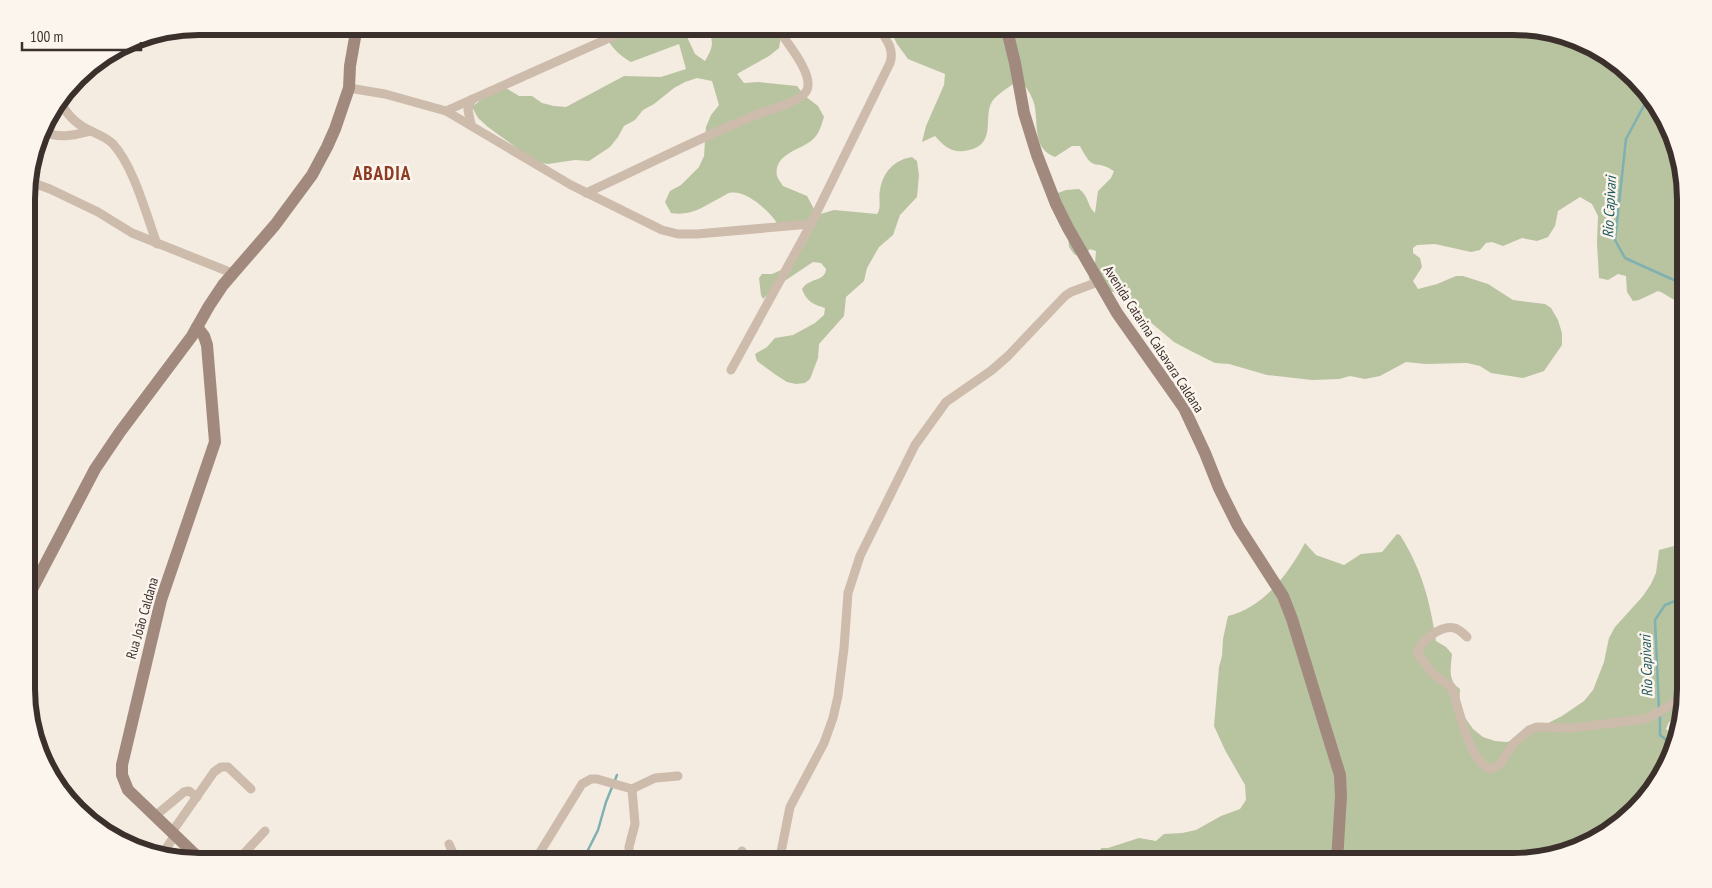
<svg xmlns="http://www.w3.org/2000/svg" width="1712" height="888" viewBox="0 0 1712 888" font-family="'PT Sans Narrow',sans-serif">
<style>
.green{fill:#b8c4a0}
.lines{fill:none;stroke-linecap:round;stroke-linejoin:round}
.stream{stroke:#7fb0b2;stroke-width:2.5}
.street{stroke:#cdbbac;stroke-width:9}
.secondary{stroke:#a18a7d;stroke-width:12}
.labels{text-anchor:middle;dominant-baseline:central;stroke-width:5;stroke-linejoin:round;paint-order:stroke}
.street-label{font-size:14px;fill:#3b302b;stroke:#fbf5ee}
.water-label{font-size:15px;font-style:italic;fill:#1f5a5e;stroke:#fbf5ee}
.district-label{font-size:19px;font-weight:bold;letter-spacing:1px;fill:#8c3b22;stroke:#fbf5ee}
.rim{fill:none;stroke:#3b302b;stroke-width:6}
</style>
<rect width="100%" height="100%" fill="#f4ebe1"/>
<g class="green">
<path d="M 600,26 L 682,26 L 695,54 L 705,61 C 714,46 714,41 706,26 L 778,26 L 781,36 L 779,48 L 769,56 L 737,74 L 744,83 L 758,82 L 797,86 L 805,96 L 818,106 L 824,117 C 821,126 819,135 811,141 C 799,150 773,155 777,176 C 778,179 781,183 783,186 L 807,196 L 814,209 L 814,216 L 834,210 L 877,214 C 882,207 878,198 880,190 C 883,172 894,160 912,157 L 917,161 L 919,175 L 917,197 L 900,215 L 893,235 L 879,247 L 867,268 L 864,281 L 846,297 L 844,316 L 819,344 L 818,358 L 810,379 L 805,383 L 796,384 L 787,382 L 776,375 L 757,361 L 755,354 L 767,347 L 775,338 L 793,335 L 815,323 L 824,315 L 825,308 C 813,304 807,302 802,289 C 810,277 825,282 826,269 L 821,263 L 813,262 L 777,286 L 763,299 L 761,295 L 759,278 L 762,274 L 772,274 L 788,267 L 793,256 L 806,243 L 811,225 L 777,223 C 769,211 746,189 729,193 C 726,194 722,197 718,199 C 701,208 691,216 671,213 L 665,202 L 670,191 L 681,185 L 699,167 L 704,156 L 706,127 L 711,115 L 719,105 L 712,81 L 697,78 L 685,82 L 674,88 L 654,104 L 643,110 L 635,120 L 624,126 L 618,137 L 610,147 L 589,161 L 575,160 L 548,164 L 536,162 L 488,127 L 478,118 L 472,107 L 482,99 L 506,88 L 519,96 L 532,96 L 542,103 L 554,106 L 566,107 L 624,76 L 661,77 L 686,69 L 679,44 L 631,62 C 614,52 609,43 600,26 Z"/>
<path d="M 888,26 L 1513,26 L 1590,44 L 1657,103 L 1684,176 L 1685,302 C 1673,303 1668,294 1658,291 L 1639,300 L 1633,301 L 1627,292 L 1626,276 L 1618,274 L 1608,280 L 1599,278 L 1597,243 L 1598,216 L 1592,204 L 1580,197 L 1558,211 L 1555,226 L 1548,237 L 1537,241 L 1522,238 L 1503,246 L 1492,242 L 1486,243 L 1480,250 L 1471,252 L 1435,244 L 1417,245 L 1413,248 L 1413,253 L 1420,258 L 1422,267 L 1413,281 L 1418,289 L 1437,284 L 1456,276 L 1463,276 L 1488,284 L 1513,300 L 1545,304 L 1551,308 L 1558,320 L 1562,333 L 1562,345 L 1544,371 L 1523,378 L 1491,373 L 1480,366 L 1467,363 L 1425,364 L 1406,362 L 1380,376 L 1365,379 L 1350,376 L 1339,379 L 1312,380 L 1267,375 L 1229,364 L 1215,363 L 1189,350 L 1174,342 L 1116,293 L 1091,284 L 1089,278 L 1095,264 L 1096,251 L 1090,249 L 1082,258 L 1074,254 L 1069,247 L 1068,235 L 1055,194 L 1066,190 L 1079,189 C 1089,196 1087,206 1095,213 L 1098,191 L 1111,178 L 1114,171 C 1094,158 1094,174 1080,146 L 1072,146 L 1055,157 C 1033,149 1038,126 1035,108 C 1034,99 1026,85 1019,80 C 1011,86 1000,92 994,99 C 980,115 1001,146 964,151 C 951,153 943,145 935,136 L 922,142 L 926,126 L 944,85 L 945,74 L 908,59 L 897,44 Z"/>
<path d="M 1397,534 L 1400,535 C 1422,570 1430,601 1436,641 L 1446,647 L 1452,654 C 1451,667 1447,681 1460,689 L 1459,707 L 1466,719 L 1473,729 L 1483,737 L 1495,741 L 1507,742 L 1519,738 L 1562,716 L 1584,701 L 1593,690 L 1604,662 L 1609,638 L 1615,627 L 1643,596 L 1651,584 L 1656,573 L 1659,550 L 1674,546 L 1685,552 L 1686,690 L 1680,715 L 1669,722 L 1666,729 L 1668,731 L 1677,728 L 1668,766 L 1609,833 L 1524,861 L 1098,862 L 1101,848 L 1108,848 L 1139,838 L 1156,841 L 1164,834 L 1182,833 L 1196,830 L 1221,816 L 1240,809 L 1246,800 L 1245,785 L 1225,750 L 1214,726 L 1219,667 L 1222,656 L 1223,639 L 1228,616 C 1263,608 1289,573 1305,543 L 1316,555 L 1344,565 L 1361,554 L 1382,552 Z"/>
</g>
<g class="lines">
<g class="stream">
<path d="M 1649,96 L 1626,139 L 1615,240 L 1625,258 L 1685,285"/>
<path d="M 1659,709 L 1655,620 L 1665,605 L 1685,597"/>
<path d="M 1660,714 L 1660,735 L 1673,745"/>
<path d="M 582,862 L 598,830 L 606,802 L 617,775"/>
</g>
<g class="street">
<path d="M 349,88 L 385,94 L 446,111 L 571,185 L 662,230 L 678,234 L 697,234 L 811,224"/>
<path d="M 60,101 C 67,116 79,126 93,132 C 101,136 107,138 113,144 C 134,167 146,214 157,244"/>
<path d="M 446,111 L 636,26"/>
<path d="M 471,124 L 468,110 L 472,99"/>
<path d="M 42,130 C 57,140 75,135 91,131"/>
<path d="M 28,181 L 50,189 L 98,212 L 132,233 L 232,273"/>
<path d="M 586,193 C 645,166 703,136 763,112 C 775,108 802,101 807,90 C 814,73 785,41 776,26"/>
<path d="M 731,370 L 811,224 L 890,63 C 895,48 885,38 877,26"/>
<path d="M 1467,637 C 1463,633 1459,629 1454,628 C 1442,625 1418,641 1418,654 L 1433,674 L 1450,686 L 1453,692 C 1460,711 1469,763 1491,769 L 1500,764 L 1514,743 L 1529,730 L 1537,727 L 1572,728 L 1645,719 L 1659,712 L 1684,696"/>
<path d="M 155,816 L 184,792 L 189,791 L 197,797"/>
<path d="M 172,832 L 214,772 L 221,767 L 228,767 L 251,789"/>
<path d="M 449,844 L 457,862"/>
<path d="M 163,853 L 175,835"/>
<path d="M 236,862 L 265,831"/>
<path d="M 295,862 L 297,860"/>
<path d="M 534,862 L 582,784 L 591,779 L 597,779 L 632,789 L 655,778 L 678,776"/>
<path d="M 629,862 L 629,847 L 635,824 L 632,789"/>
<path d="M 739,862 L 742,851"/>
<path d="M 779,862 L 790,807 L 824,743 L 833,718 L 838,696 L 844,648 L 848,593 L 860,556 L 915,445 L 946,402 L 992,370 L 1008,356 L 1065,296 L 1071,292 L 1098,282"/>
</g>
<g class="secondary">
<path d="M 1006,26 L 1015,63 L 1024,113 L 1037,155 L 1056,204 L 1068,228 L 1117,313 L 1184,408 L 1205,453 L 1219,488 L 1238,526 L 1283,596 L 1292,619 L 1340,775 L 1341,796 L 1337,861"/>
<path d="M 197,327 L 204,336 L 207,345 L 215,442 L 161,600 L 122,765 L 122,775 L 128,790 L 203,862"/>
<path d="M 28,597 L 95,469 L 120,432 L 192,336 L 209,306 L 223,285 L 275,225 L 312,175 L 327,147 L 335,129 L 349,88 L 350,66 L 357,26"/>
</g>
</g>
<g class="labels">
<g class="street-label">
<text transform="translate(1154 339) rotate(57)">Avenida Catarina Calsavara Caldana</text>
<text transform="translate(142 618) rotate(-74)">Rua João Caldana</text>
</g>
<g class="water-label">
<text transform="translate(1609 207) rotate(-87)">Rio Capivari</text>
<text transform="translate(1646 666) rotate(-92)">Rio Capivari</text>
</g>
<g class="district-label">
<text x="382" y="173">ABADIA</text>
</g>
</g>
<path d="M0 0H1712V888H0ZM199 35H1513A164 164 0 0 1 1677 199V689A164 164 0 0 1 1513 853H199A164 164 0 0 1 35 689V199A164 164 0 0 1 199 35Z" fill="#fbf5ee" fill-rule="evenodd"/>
<path class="rim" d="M199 35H1513A164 164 0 0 1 1677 199V689A164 164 0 0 1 1513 853H199A164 164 0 0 1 35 689V199A164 164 0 0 1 199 35Z"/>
<path d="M22 42v8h119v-8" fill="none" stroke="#3b302b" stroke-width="2.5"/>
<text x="30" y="42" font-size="15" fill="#3b302b" stroke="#fbf5ee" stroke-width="4" paint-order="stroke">100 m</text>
</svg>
